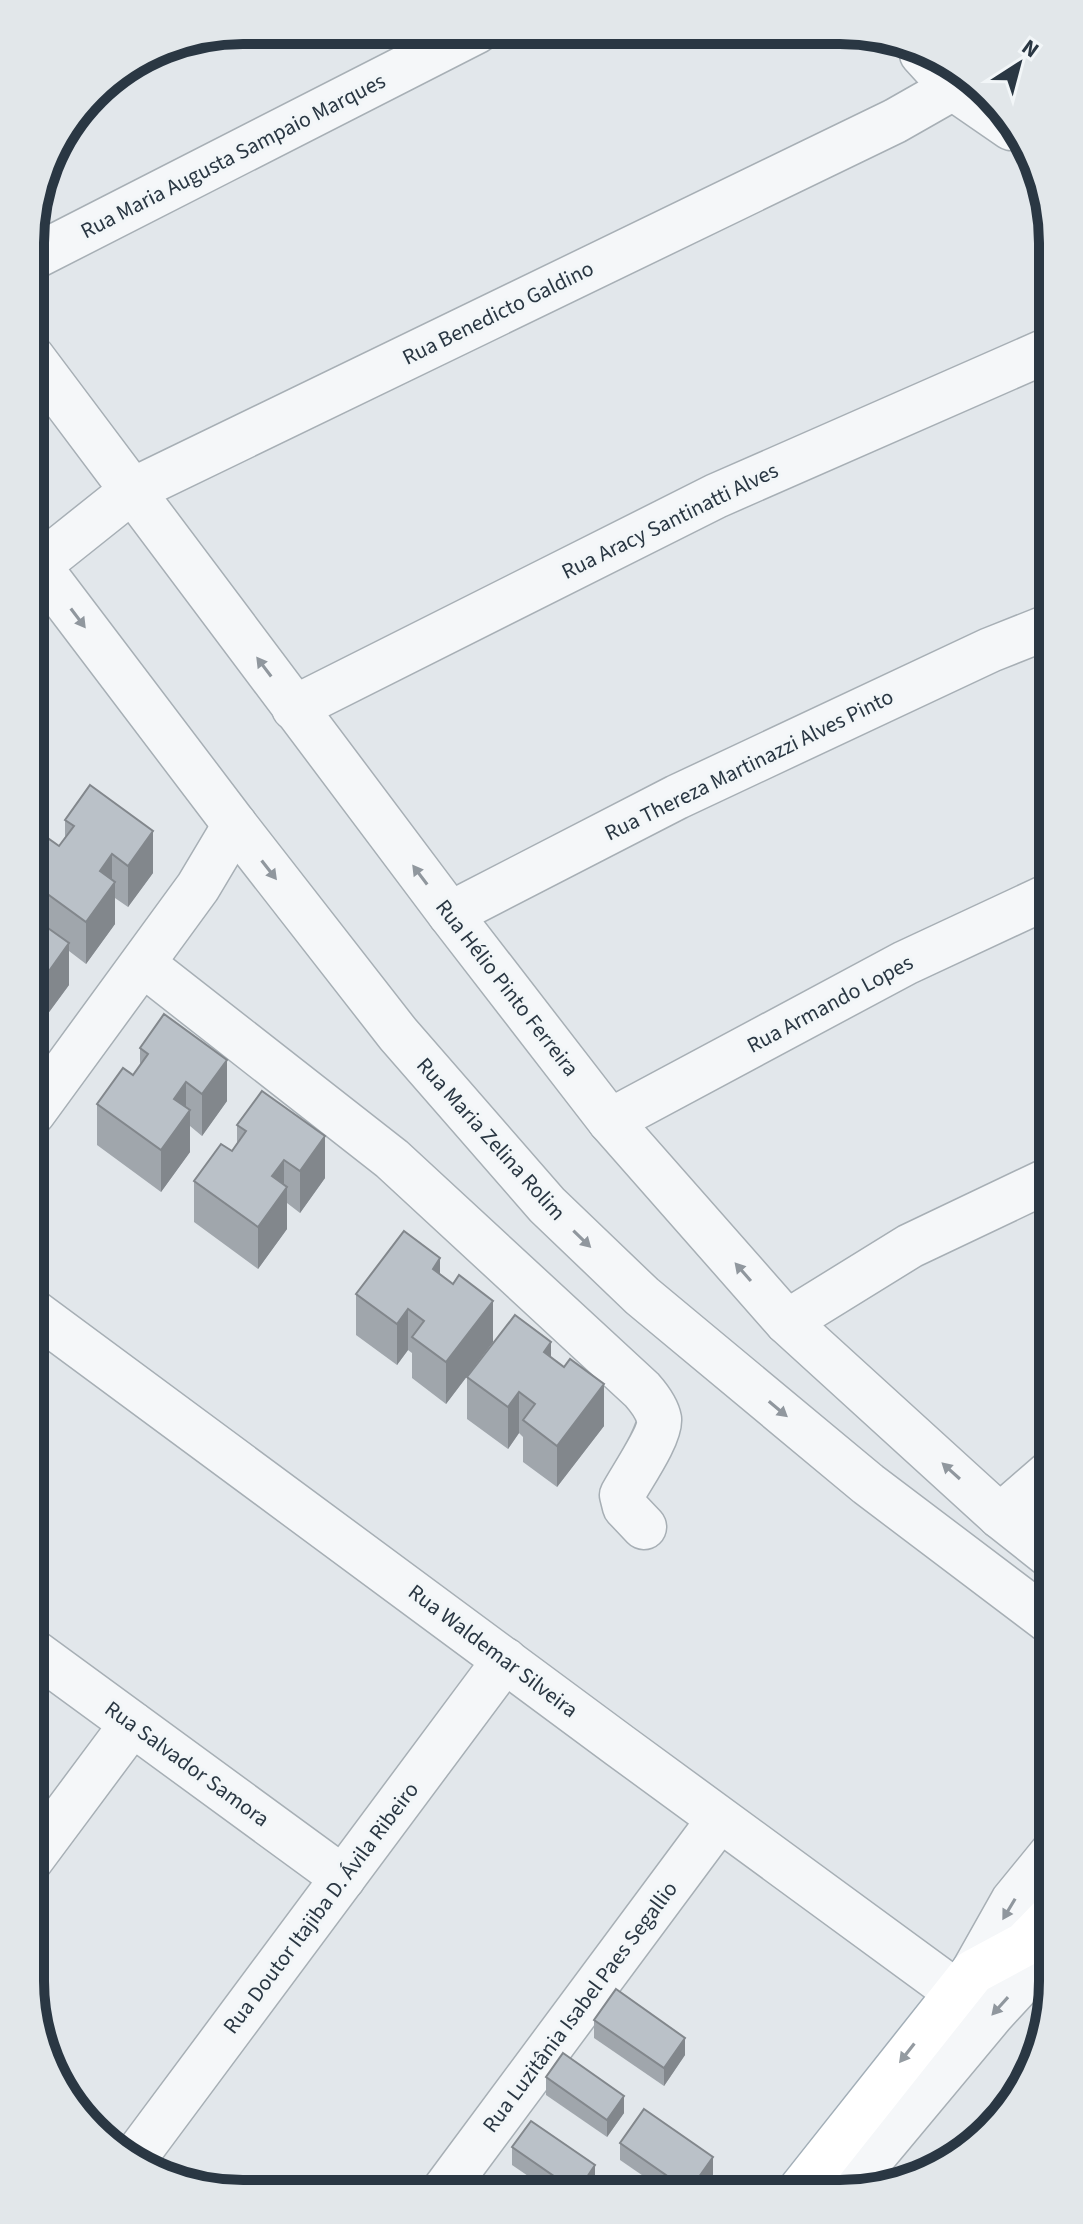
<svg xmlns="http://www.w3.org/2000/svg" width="1083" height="2224" viewBox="0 0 1083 2224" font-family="'Source Sans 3',sans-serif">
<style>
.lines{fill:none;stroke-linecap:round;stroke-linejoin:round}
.minor-casing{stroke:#a7afb5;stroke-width:47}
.major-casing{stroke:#a2aeb7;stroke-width:47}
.minor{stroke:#f5f7f9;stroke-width:44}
.major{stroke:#fff;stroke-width:44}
.wall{fill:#a0a6ac}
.shaded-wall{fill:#82878c}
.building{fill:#bac1c8;stroke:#82878c;stroke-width:2}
.oneway{fill:#90979e}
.oneway2{fill:#949ba1}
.labels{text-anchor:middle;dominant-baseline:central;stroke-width:6;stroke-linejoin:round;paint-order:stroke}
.street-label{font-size:22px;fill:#2a3743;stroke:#f2f6f8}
.rim{fill:none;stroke:#2a3743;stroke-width:10}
</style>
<rect width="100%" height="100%" fill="#e2e7eb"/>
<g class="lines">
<defs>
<g id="minor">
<path d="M 922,54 L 953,88 L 1011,128"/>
<path d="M 32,258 L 477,31"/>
<path d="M 32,357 L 450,914 L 610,1121 L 787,1322 L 1000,1516 L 1053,1558"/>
<path d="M 31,556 L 235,825 L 398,1034 L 547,1205 L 642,1296 L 868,1484 L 1053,1624"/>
<path d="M 31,574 L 39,565 L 133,490 L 895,121 L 953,88 L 967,77"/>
<path d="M 294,708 L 716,496 L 1053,348"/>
<path d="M 450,914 L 677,797 L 990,650 L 1053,625"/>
<path d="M 143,964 L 392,1159 L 642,1390 C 649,1398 657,1408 659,1419 C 661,1435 631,1478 622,1495 L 625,1507 L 644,1527"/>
<path d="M 33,1113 L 198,887 L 235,825"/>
<path d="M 610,1121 L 905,963 L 1053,894"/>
<path d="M 31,1310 C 339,1537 646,1767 956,1992"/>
<path d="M 787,1322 L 910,1246 L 1053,1178"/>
<path d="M 1000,1516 L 1053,1470"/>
<path d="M 30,1649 L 343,1878"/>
<path d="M 30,1861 L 132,1724"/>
<path d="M 973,1972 L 1013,1901 L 1053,1852"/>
<path d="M 136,2156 L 505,1660"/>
<path d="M 442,2193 L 719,1820"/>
<path d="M 843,2193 L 993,2013 L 1053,1948"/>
</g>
<path id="major" d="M 797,2194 L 973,1972 L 1025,1944 L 1053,1915"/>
</defs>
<use href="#minor" class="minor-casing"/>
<use href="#major" class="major-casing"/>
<use href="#minor" class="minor"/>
<use href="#major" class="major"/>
</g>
<g class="wall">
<path d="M 65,820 L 153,873 L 128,907 L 115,898 L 115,924 L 86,964 L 69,951 L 69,985 L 44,1019 L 32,1011 L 31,1036 L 31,864 L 59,846 L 65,837 Z"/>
<path d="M 140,1048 L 227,1101 L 202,1136 L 190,1126 L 190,1152 L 161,1192 L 97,1145 L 97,1104 L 133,1075 L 140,1066 Z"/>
<path d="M 237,1125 L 325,1178 L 300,1213 L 287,1203 L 287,1229 L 258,1269 L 194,1222 L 194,1181 L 232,1151 L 237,1143 Z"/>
<path d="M 440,1274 L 493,1342 L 446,1404 L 412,1378 L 412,1353 L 408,1350 L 397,1365 L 356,1335 L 356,1294 Z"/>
<path d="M 551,1358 L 604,1426 L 557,1487 L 523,1462 L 523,1437 L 519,1433 L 508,1449 L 467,1419 L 467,1377 Z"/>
<path d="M 594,2020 L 685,2055 L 664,2086 L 594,2038 Z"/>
<path d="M 546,2077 L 624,2113 L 607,2137 L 546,2095 Z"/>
<path d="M 620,2143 L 713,2175 L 699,2194 L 668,2193 L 620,2160 Z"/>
<path d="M 512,2147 L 595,2183 L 588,2193 L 553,2193 L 512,2165 Z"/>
</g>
<g class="shaded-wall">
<path d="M 153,831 L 153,873 L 128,907 L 128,866 Z"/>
<path d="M 112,854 L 112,887 L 115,882 L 115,924 L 86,964 L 86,922 L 100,871 Z"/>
<path d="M 69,943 L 69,985 L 44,1019 L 44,978 Z"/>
<path d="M 32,994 L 32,1035 L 31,1036 L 31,995 Z"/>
<path d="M 227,1060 L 227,1101 L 202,1136 L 202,1094 Z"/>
<path d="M 186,1082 L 186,1116 L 190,1110 L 190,1152 L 161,1192 L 161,1150 L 174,1099 Z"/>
<path d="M 325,1136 L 325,1178 L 300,1213 L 300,1171 Z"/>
<path d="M 284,1160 L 284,1192 L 287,1187 L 287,1229 L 258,1269 L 258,1227 L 272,1176 Z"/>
<path d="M 440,1258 L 440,1300 L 433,1269 Z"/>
<path d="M 493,1301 L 493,1342 L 446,1404 L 446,1362 Z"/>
<path d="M 408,1309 L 408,1350 L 397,1365 L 397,1324 Z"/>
<path d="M 551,1342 L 551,1384 L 544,1352 Z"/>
<path d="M 604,1384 L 604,1426 L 557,1487 L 557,1446 Z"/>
<path d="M 519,1392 L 519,1433 L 508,1449 L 508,1407 Z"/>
<path d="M 685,2038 L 685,2055 L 664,2086 L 664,2068 Z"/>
<path d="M 624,2096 L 624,2113 L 607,2137 L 607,2120 Z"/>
<path d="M 713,2157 L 713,2175 L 699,2194 L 689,2194 L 689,2191 Z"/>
<path d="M 595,2165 L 595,2183 L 588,2193 L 577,2193 Z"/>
</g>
<g class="building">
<path d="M 90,785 L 153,831 L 128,866 L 112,854 L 100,871 L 115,882 L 86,922 L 31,882 L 31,864 L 49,839 L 59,846 L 74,826 L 65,820 Z"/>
<path d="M 31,916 L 69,943 L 44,978 L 31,969 Z"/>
<path d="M 164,1014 L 227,1060 L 202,1094 L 186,1082 L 174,1099 L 190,1110 L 161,1150 L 97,1104 L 123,1068 L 133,1075 L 148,1054 L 140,1048 Z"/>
<path d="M 262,1091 L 325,1136 L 300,1171 L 284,1160 L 272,1176 L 287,1187 L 258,1227 L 194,1181 L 221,1144 L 232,1151 L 246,1131 L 237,1125 Z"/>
<path d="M 404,1231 L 440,1258 L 433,1269 L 453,1284 L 459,1275 L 493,1301 L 446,1362 L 412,1337 L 424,1321 L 408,1309 L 397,1324 L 356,1294 Z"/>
<path d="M 515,1315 L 551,1342 L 544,1352 L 564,1367 L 570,1359 L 604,1384 L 557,1446 L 523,1420 L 535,1404 L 519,1392 L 508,1407 L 467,1377 Z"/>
<path d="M 616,1989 L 685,2038 L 664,2068 L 594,2020 Z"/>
<path d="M 563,2053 L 624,2096 L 607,2120 L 546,2077 Z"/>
<path d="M 644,2109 L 713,2157 L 689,2191 L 620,2143 Z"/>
<path d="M 531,2121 L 595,2165 L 577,2192 L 512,2147 Z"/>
</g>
<defs><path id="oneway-solid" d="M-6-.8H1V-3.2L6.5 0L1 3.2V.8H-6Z" transform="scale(2)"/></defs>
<g class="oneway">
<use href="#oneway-solid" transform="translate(78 618) rotate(53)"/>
<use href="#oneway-solid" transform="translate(264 667) rotate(-127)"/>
<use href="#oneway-solid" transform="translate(269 870) rotate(52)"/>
<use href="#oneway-solid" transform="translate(420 875) rotate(-127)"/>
<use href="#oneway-solid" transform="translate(582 1239) rotate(44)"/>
<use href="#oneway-solid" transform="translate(743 1272) rotate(-131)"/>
<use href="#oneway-solid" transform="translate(778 1409) rotate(40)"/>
<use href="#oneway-solid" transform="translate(951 1471) rotate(-138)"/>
<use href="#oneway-solid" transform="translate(1009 1909) rotate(121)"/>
<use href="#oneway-solid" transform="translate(1000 2006) rotate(132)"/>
</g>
<use class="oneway2" href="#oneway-solid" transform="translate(907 2053) rotate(128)"/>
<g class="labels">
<g class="street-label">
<text transform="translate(233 156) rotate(-27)">Rua Maria Augusta Sampaio Marques</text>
<text transform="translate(498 313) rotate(-26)">Rua Benedicto Galdino</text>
<text transform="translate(670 521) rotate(-26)">Rua Aracy Santinatti Alves</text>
<text transform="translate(749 765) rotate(-26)">Rua Thereza Martinazzi Alves Pinto</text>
<text transform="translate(507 988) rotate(52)">Rua Hélio Pinto Ferreira</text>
<text transform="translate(830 1004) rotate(-28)">Rua Armando Lopes</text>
<text transform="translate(491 1139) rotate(48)">Rua Maria Zelina Rolim</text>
<text transform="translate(493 1651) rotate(37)">Rua Waldemar Silveira</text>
<text transform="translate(187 1764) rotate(36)">Rua Salvador Samora</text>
<text transform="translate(321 1908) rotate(-53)">Rua Doutor Itajiba D. Ávila Ribeiro</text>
<text transform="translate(580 2007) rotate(-53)">Rua Luzitânia Isabel Paes Segallio</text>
</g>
</g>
<path d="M0 0H1083V2224H0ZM243 44H840A199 199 0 0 1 1039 243V1981A199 199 0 0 1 840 2180H243A199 199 0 0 1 44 1981V243A199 199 0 0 1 243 44Z" fill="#e2e7ea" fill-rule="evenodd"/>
<path class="rim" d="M243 44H840A199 199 0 0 1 1039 243V1981A199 199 0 0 1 840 2180H243A199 199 0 0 1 44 1981V243A199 199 0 0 1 243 44Z"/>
<g transform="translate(1019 64) rotate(36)" stroke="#f2f6f8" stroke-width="6" paint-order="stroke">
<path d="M0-6L14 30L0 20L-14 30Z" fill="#2a3743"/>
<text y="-12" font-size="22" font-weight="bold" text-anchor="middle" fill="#2a3743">N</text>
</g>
</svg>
